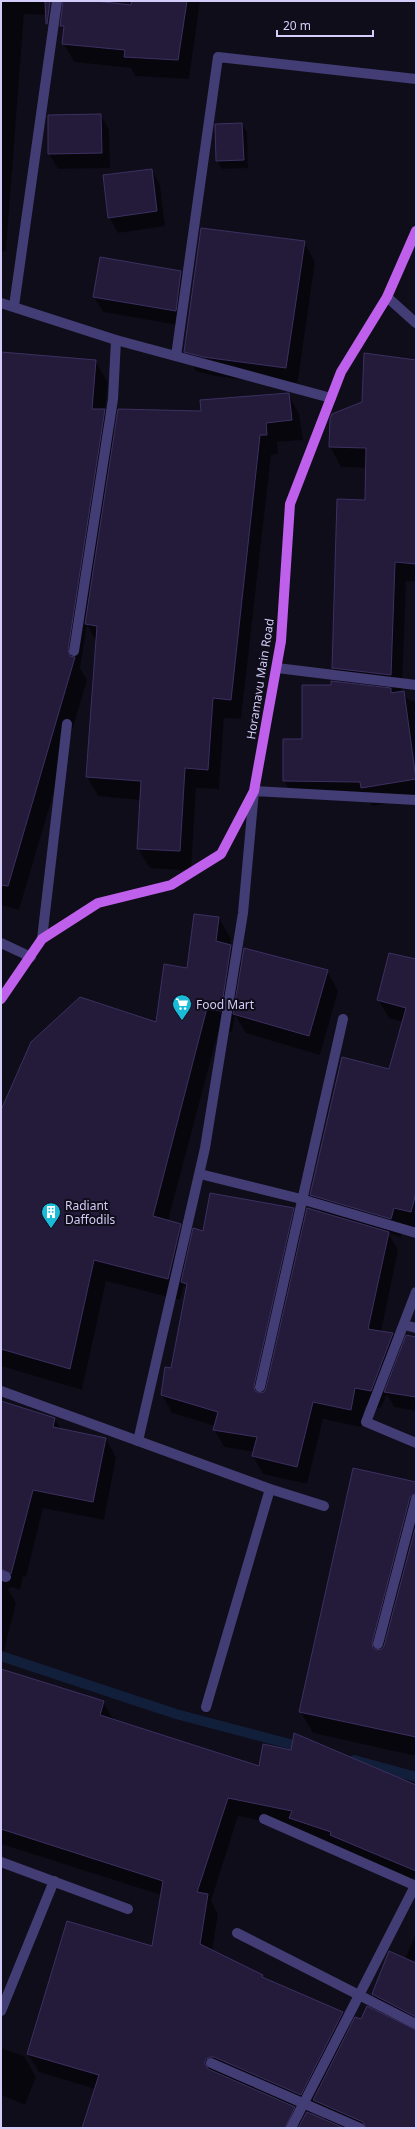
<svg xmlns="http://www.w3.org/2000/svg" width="417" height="2129" viewBox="0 0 417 2129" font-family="'Noto Sans',sans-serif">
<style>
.shadow{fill:#0007;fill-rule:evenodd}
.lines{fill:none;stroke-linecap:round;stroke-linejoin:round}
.stream{stroke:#111f3a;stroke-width:10}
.building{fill:#231b39;stroke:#3c3062}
.minor{stroke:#423d74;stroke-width:10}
.major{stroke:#bf60ec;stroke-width:10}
.labels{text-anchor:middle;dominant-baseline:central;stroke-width:4;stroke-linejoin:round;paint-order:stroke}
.street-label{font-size:12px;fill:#d4ccf9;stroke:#100d1a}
.poi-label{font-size:12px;fill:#d4ccf9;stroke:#100d1a;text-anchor:start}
</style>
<rect width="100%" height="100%" fill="#100d1a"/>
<g class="shadow">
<path d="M 1,1 L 46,1 L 44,15 L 24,14 L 6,251 L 1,252 Z"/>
<path d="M 63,1 L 85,1 L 132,6 L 133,1 L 200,1 L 189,79 L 135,76 L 131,68 L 74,62 L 64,44 L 65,32 L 61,26 Z"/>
<path d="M 101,115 L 109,130 L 110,168 L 58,169 L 49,154 L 49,116 Z"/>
<path d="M 242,124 L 247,132 L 248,168 L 222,169 L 217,161 Z"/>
<path d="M 152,170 L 160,185 L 165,226 L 118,233 L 109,217 Z"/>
<path d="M 304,242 L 315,262 L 297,387 L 215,376 L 196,371 L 185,351 Z"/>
<path d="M 181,271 L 190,287 L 184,326 L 103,312 L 94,297 Z"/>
<path d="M 1,353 L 95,361 L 108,382 L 105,411 L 116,430 L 288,394 L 299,414 L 303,440 L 277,442 L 278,454 L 271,455 L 241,719 L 224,718 L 219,789 L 196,788 L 191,871 L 150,868 L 138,849 L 141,800 L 98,796 L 87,777 L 97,643 L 87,625 L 80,668 L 87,680 L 19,910 L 1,905 Z"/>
<path d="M 416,361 L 416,582 L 406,581 L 402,693 L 409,700 L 416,701 L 416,799 L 372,806 L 369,800 L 295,799 L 284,781 L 284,740 L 303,740 L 332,686 L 342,683 L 333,668 L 366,501 L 367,468 L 341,467 L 330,447 L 331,419 L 363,403 Z"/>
<path d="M 219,918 L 231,939 L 230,945 L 242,966 L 327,971 L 338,991 L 320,1055 L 246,1033 L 235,1015 L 232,1032 L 219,1029 L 168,1221 L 180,1225 L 191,1243 L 203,1232 L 293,1209 L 304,1227 L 322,1213 L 311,1195 L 390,1070 L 403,1022 L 389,1018 L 378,1000 L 415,960 L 416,955 L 416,1228 L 404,1225 L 401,1237 L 388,1233 L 398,1250 L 381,1332 L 393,1334 L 402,1350 L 416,1338 L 416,1411 L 394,1407 L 387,1394 L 381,1408 L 365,1406 L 361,1427 L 323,1419 L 307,1484 L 263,1474 L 253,1456 L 254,1452 L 224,1447 L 214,1429 L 215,1426 L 172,1413 L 162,1395 L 172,1369 L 187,1290 L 184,1285 L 180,1300 L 106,1281 L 82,1390 L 1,1366 L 1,1112 L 157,1023 Z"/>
<path d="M 1,1402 L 55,1419 L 61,1429 L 106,1439 L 116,1457 L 104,1520 L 43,1508 L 26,1577 L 23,1576 L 20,1590 L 12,1587 L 8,1589 L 16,1603 L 1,1663 Z"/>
<path d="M 416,1483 L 416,1756 L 313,1733 L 300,1711 Z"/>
<path d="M 1,1670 L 103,1702 L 114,1720 L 259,1767 L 416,1786 L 416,1874 L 412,1884 L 296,1828 L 238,1816 L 211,1901 L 218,1914 L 212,1951 L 262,1976 L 264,1979 L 343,2012 L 351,2027 L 416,2031 L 416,2128 L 85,2128 L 95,2089 L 39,2072 L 28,2054 L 153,1947 L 161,1895 L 1,1844 ZM 316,2104 L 326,2121 L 311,2115 ZM 293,2105 L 308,2112 L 302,2122 Z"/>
<path d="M 416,1933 L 416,2029 L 383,2013 L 373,1994 L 405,1959 Z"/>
<path d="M 1,2048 L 24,2056 L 36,2077 L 25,2105 L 1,2095 Z"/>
</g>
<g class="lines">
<g class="stream">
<path d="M 1,1656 L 176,1714 L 305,1748"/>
<path d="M 354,1760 L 416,1777"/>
</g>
</g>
<g class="building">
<path d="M 45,1 L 50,1 L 47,24 L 46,24 Z"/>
<path d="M 63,1 L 95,1 L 131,5 L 132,1 L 187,1 L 178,60 L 124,57 L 125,50 L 62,44 L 64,26 L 60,26 Z"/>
<path d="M 101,114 L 102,153 L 48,154 L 48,115 Z"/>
<path d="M 242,123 L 244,160 L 216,161 L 215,124 Z"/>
<path d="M 152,169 L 157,211 L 108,218 L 103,175 Z"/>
<path d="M 201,228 L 305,241 L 286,368 L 203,357 L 184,352 Z"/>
<path d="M 100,257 L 181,271 L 176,311 L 93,297 Z"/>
<path d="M 1,352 L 96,360 L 92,409 L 105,409 L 68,650 L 70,656 L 75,657 L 8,886 L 1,885 Z"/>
<path d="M 364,353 L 416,360 L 416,564 L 395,562 L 391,675 L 332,668 L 337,499 L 365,500 L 366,448 L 329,447 L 330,419 L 332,414 L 362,402 Z"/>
<path d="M 289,393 L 292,420 L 266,423 L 267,435 L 260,435 L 231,700 L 213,698 L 208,770 L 185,768 L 180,851 L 137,849 L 141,781 L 86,777 L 97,626 L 85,624 L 118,409 L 201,411 L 200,400 Z"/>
<path d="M 331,681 L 391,688 L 391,693 L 404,691 L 416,779 L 361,788 L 360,782 L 283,781 L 283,739 L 302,739 L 302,685 L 331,685 Z"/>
<path d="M 194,914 L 219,917 L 216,941 L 231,945 L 221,1011 L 207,1008 L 153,1216 L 181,1224 L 168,1279 L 94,1260 L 70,1369 L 1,1349 L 1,1110 L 31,1042 L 80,997 L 156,1022 L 164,964 L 187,968 Z"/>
<path d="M 244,948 L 328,970 L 309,1036 L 233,1014 Z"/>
<path d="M 389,953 L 416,959 L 416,1193 L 411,1212 L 394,1208 L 391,1219 L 310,1195 L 342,1057 L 389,1069 L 406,1008 L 377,1000 Z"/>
<path d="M 210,1193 L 294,1208 L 254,1386 L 255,1391 L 259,1393 L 264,1392 L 266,1388 L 307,1208 L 389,1232 L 368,1329 L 393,1333 L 371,1391 L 355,1388 L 351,1410 L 313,1402 L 297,1467 L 252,1456 L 257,1437 L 213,1430 L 218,1412 L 161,1395 L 165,1367 L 171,1368 L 187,1284 L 181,1282 L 193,1228 L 203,1231 Z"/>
<path d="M 406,1335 L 416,1337 L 416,1397 L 384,1392 Z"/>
<path d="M 1,1401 L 55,1418 L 53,1427 L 106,1438 L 93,1502 L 33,1490 L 11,1574 L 1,1569 Z"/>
<path d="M 353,1468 L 416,1482 L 416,1493 L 410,1497 L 372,1643 L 373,1648 L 377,1650 L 382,1649 L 384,1646 L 416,1525 L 416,1737 L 299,1712 Z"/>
<path d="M 1,1669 L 104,1701 L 100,1715 L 259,1766 L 263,1744 L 291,1750 L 294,1733 L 416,1785 L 416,1871 L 330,1835 L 331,1832 L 289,1818 L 292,1811 L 228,1798 L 197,1892 L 208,1894 L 200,1944 L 263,1975 L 262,1977 L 343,2012 L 301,2095 L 214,2057 L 210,2057 L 205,2060 L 205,2064 L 208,2069 L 295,2107 L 285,2128 L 82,2128 L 99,2075 L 27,2054 L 67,1921 L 152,1946 L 163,1881 L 1,1829 Z"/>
<path d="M 389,1951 L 416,1963 L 416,2017 L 372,1994 Z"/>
<path d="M 367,2006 L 416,2030 L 416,2128 L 366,2128 L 363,2122 L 313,2100 L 355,2017 L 361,2019 Z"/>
<path d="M 307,2112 L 344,2128 L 298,2128 Z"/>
</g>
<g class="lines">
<g class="minor">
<path d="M 387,297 L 416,323"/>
<path d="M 1,303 L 116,340 L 331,398"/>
<path d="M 14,306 L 57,1"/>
<path d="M 176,356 L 218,57 L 416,79"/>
<path d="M 74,651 L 113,399 L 116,340"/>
<path d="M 277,668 L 416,685"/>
<path d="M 42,939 L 67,724"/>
<path d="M 1,943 L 31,957"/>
<path d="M 200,1174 L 301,1199 L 416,1233"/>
<path d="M 416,1292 L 366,1422 L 416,1443"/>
<path d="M 404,1325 L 416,1328"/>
<path d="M 260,1387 L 343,1019"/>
<path d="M 1,1391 L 270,1489 L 324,1506"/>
<path d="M 138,1441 L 205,1148 L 243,913 L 254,791 L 416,800"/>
<path d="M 1,1575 L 6,1577"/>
<path d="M 378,1644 L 416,1499"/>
<path d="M 206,1707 L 270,1489"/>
<path d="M 264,1819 L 416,1886"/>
<path d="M 1,1862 L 128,1909"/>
<path d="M 237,1933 L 416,2024"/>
<path d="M 1,2011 L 54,1881"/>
<path d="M 211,2063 L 360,2128"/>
<path d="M 291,2128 L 415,1886"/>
</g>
<path class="major" d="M 1,999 L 42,939 L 98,903 L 171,885 L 221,854 L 254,791 L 281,641 L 290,504 L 341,372 L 387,297 L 416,231"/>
</g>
<defs>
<symbol id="supermarket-pin" viewBox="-11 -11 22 30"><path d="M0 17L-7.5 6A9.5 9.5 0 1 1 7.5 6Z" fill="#19bbd8" stroke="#100d1a"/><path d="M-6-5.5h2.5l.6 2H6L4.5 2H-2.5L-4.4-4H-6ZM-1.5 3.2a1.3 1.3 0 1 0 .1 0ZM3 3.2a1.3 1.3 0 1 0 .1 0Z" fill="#fff"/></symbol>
<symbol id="building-pin" viewBox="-11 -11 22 30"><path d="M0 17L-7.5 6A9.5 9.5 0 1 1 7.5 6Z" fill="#19bbd8" stroke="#100d1a"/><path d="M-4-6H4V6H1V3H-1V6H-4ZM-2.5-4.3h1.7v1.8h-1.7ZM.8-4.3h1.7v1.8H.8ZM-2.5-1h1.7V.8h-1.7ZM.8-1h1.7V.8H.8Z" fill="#fff"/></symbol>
</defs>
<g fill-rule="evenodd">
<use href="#supermarket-pin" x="171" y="993" width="22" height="30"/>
<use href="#building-pin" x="40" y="1201" width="22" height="30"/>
</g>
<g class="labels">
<g class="street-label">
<text transform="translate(260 679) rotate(-81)">Horamavu Main Road</text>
</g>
<g class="poi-label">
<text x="196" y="1004">Food Mart</text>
<text x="65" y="1205">Radiant<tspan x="65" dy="14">Daffodils</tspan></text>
</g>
</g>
<rect width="417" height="2129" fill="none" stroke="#d4ccf9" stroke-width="4"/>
<path d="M277 30v6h96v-6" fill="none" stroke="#d4ccf9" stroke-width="2"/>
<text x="283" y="30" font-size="12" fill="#d4ccf9" stroke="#100d1a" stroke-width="3" paint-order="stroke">20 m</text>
</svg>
